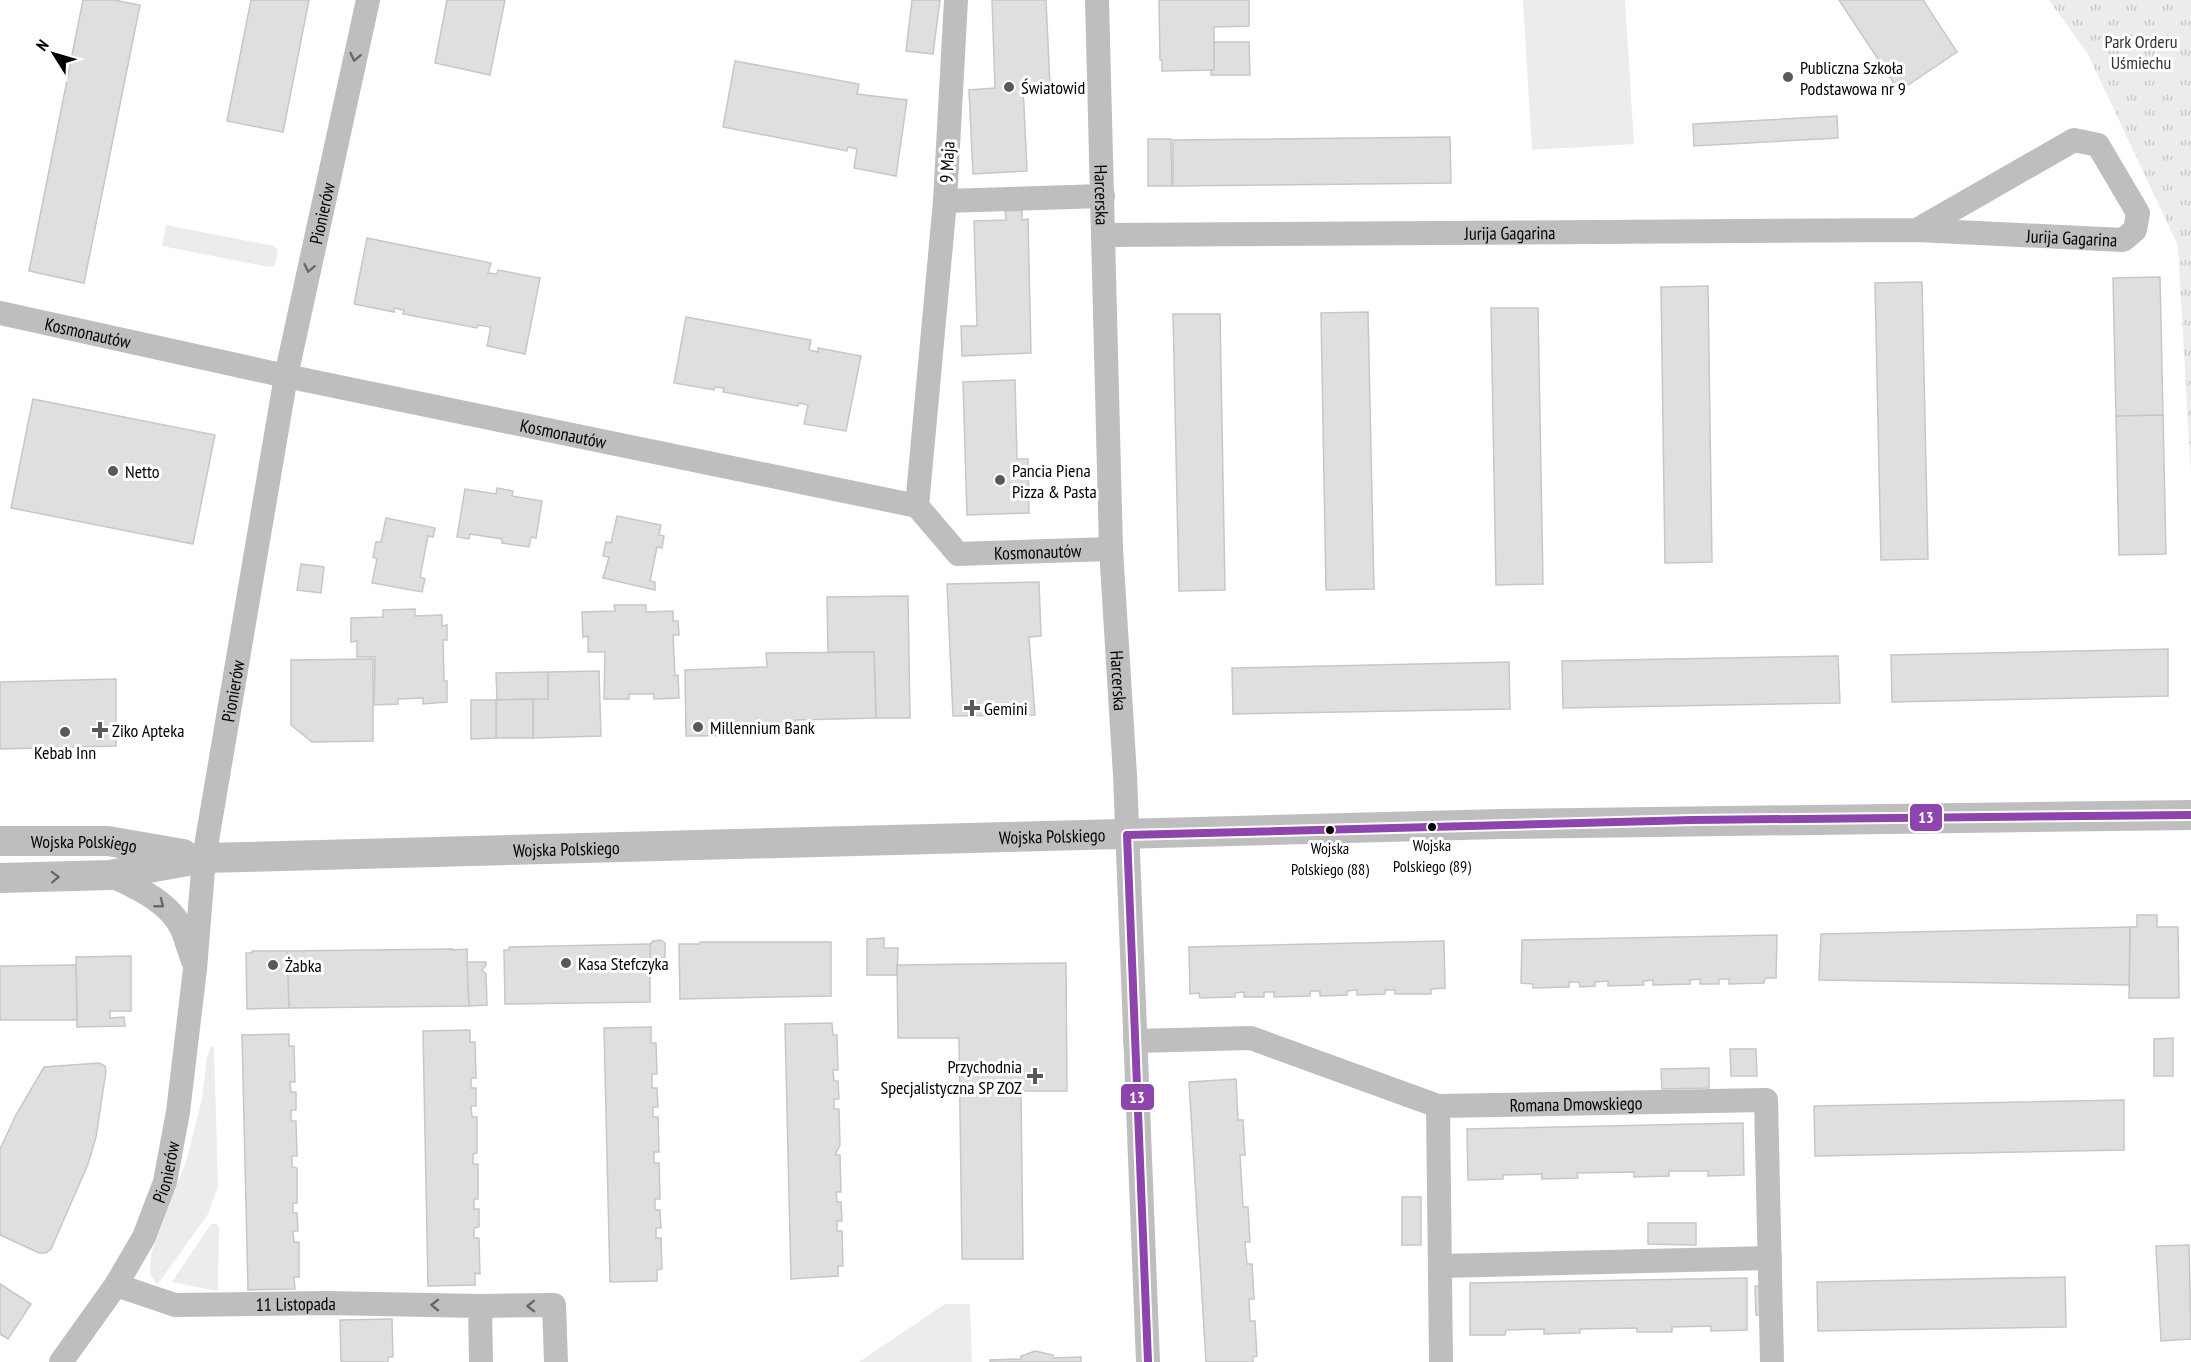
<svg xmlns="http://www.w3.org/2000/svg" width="2191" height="1362" viewBox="0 0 2191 1362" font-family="'PT Sans Narrow',sans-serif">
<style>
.green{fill:#ececec}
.park{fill:url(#park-tufts)}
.building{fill:#dfdfdf;stroke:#c7c7c7;stroke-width:1.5}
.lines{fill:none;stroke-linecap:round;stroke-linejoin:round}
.minor{stroke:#bebebe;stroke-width:24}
.tertiary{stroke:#bebebe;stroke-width:30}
.bus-1-casing{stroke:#fff;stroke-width:12}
.bus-1{stroke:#8e44ad;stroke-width:8}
.oneway{stroke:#686868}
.poi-dot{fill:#595959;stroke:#fff;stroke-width:2}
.bus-dot{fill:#000;stroke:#fff;stroke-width:2}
.labels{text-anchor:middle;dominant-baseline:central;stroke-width:6;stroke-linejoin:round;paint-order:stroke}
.bus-label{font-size:16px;fill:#000;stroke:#fff}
.park-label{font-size:18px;fill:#333;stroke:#fff}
.poi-label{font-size:18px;fill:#000;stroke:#fff;text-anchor:start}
.street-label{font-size:18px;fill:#000;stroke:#fff}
.line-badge{stroke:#fff;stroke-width:2}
.badge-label{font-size:16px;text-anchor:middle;font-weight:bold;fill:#fff}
</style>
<defs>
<pattern id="park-tufts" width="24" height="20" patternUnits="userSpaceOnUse" patternTransform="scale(1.5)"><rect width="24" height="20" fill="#ececec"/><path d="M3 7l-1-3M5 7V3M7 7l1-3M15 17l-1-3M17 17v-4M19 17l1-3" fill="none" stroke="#c9c9c9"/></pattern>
</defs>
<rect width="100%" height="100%" fill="#fff"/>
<g class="green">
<path d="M 1523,0 L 1625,0 L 1634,144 L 1532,150 Z"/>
<path d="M 166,225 L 274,246 L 278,250 L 275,266 L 269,267 L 162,246 Z"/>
<path d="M 211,1047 L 214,1047 L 218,1187 L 208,1214 L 157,1285 L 150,1273 L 151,1254 L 187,1158 L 202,1099 L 207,1056 Z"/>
<path d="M 211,1224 L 217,1224 L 219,1227 L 218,1291 L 172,1282 Z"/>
<path d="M 945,1304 L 970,1304 L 972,1362 L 859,1362 Z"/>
</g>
<path class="park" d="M 2049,0 L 2191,0 L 2191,476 L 2178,246 L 2088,54 Z"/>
<g class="building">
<path d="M 83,0 L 114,0 L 140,5 L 84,283 L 29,271 Z"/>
<path d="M 251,0 L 309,0 L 283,132 L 227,121 Z"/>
<path d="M 447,0 L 505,0 L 490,75 L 435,63 Z"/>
<path d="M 912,0 L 940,0 L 933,54 L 906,51 Z"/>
<path d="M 992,0 L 1046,0 L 1050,86 L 1023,86 L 1027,171 L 973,174 L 969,90 L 995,88 Z"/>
<path d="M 1159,0 L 1249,0 L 1249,26 L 1214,27 L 1214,70 L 1162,71 L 1162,60 L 1160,60 Z"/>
<path d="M 1839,0 L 1923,0 L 1957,52 L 1899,91 Z"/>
<path d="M 1214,42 L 1249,42 L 1250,75 L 1211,75 L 1211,70 L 1214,70 Z"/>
<path d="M 735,61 L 859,84 L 857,94 L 907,100 L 896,176 L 854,168 L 857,149 L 848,147 L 847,151 L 723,127 Z"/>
<path d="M 1837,116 L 1838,138 L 1694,146 L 1693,124 Z"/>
<path d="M 1450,137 L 1451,183 L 1173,186 L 1173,140 Z"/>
<path d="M 1148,139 L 1171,139 L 1172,186 L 1148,186 Z"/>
<path d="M 1022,210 L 1022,220 L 1028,219 L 1031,353 L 962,356 L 961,326 L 977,326 L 974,221 L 1006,220 L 1005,211 Z"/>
<path d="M 367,238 L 491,263 L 488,273 L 497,274 L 498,270 L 540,278 L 525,354 L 487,346 L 491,327 L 478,325 L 477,328 L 403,314 L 404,310 L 394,308 L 394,312 L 354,304 Z"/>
<path d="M 2160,277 L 2163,415 L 2116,416 L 2113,278 Z"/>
<path d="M 1922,282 L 1928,559 L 1881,560 L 1875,283 Z"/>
<path d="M 1708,286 L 1712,562 L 1665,563 L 1661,287 Z"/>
<path d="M 1491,308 L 1538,308 L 1543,584 L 1496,585 Z"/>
<path d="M 1368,312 L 1374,589 L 1326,590 L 1321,313 Z"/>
<path d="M 1173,314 L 1220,314 L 1225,590 L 1179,591 Z"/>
<path d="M 686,317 L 811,340 L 809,350 L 818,352 L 818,348 L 861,356 L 846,431 L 804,424 L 808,405 L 799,403 L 798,406 L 723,392 L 724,388 L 715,387 L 714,390 L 674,383 Z"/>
<path d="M 1015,380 L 1017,459 L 1028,459 L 1029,513 L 967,515 L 963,382 Z"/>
<path d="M 33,399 L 215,435 L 193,544 L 11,508 Z"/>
<path d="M 2163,415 L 2166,554 L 2119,555 L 2116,416 Z"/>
<path d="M 497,488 L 513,491 L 512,496 L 542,501 L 536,538 L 531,537 L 529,547 L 502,543 L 502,539 L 470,534 L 469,539 L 457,537 L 465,489 L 496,494 Z"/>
<path d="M 617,516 L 661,525 L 659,535 L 664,536 L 662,548 L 657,547 L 650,581 L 655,582 L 655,590 L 603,578 L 609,557 L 603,556 L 606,542 L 611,543 Z"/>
<path d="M 386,518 L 435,528 L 433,537 L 428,536 L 420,577 L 425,579 L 422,592 L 372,583 L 377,559 L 373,557 L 376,542 L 381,542 Z"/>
<path d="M 301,564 L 324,567 L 321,593 L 297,590 Z"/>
<path d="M 1039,582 L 1041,636 L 1029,637 L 1035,715 L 953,716 L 947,584 Z"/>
<path d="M 908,596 L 910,718 L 876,718 L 874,652 L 828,652 L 827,597 Z"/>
<path d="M 614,605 L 646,605 L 646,612 L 673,611 L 673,621 L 678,621 L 679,635 L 673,635 L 675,676 L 678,675 L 679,698 L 654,699 L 654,694 L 629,694 L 629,699 L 604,699 L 605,652 L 588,652 L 588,636 L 583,637 L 582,612 L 615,611 Z"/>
<path d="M 415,609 L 415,616 L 442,615 L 442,626 L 447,625 L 447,640 L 443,640 L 444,681 L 447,681 L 447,702 L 423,704 L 423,698 L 398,699 L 398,704 L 374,705 L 375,657 L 357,657 L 357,641 L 351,642 L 351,618 L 383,617 L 383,610 Z"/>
<path d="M 2168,649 L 2168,696 L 1892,702 L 1891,655 Z"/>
<path d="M 874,652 L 876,718 L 795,720 L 795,735 L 686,736 L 685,670 L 767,667 L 766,653 Z"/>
<path d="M 1838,656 L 1840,703 L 1563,708 L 1562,661 Z"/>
<path d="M 373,659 L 373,741 L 312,742 L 291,725 L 291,660 Z"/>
<path d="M 1509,662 L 1510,709 L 1233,714 L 1232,668 Z"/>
<path d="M 599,671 L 601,736 L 533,738 L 533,699 L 548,699 L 548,672 Z"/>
<path d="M 548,672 L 548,699 L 497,700 L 496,673 Z"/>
<path d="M 116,679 L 116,746 L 0,749 L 0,682 Z"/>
<path d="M 533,699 L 533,738 L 496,738 L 496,700 Z"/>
<path d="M 471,700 L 496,700 L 496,738 L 471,739 Z"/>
<path d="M 2137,915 L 2157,915 L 2157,927 L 2178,927 L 2179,998 L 2129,998 L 2130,927 L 2137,927 Z"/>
<path d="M 2130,927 L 2129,985 L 1819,980 L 1821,934 Z"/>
<path d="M 1777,935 L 1776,978 L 1765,978 L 1764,983 L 1729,984 L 1729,979 L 1719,979 L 1719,984 L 1700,984 L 1700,979 L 1690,980 L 1690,984 L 1653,985 L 1653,980 L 1643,981 L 1644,985 L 1608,986 L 1608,981 L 1595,982 L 1595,986 L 1580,987 L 1579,982 L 1569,982 L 1569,987 L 1533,988 L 1533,984 L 1521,983 L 1522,940 Z"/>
<path d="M 884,938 L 884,948 L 898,948 L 897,975 L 867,975 L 867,939 Z"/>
<path d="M 661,940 L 665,943 L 665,968 L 649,968 L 650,944 L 653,941 Z"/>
<path d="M 1444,941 L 1445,988 L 1431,989 L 1431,994 L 1395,994 L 1395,990 L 1385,990 L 1385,994 L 1357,995 L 1357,990 L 1347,991 L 1347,995 L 1320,996 L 1320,991 L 1310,991 L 1310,996 L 1274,997 L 1274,992 L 1264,992 L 1264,997 L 1244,997 L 1244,992 L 1235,993 L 1235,997 L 1200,998 L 1199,993 L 1190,994 L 1189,947 Z"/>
<path d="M 700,942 L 831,942 L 831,996 L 680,999 L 679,944 L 700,944 Z"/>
<path d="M 650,944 L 650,1002 L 505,1004 L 504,950 L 509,950 L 509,947 Z"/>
<path d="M 453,949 L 453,950 L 467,949 L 469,1006 L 289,1008 L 287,951 Z"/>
<path d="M 252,951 L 287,951 L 289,1008 L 247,1009 L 246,953 L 252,953 Z"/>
<path d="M 131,956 L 131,1011 L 110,1011 L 110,1018 L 124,1017 L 125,1026 L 77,1027 L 76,957 Z"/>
<path d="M 467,962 L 486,962 L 486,965 L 482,970 L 486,974 L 487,1005 L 469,1006 Z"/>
<path d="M 1066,963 L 1067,1091 L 1021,1091 L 1023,1259 L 962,1259 L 959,1038 L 898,1038 L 897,965 Z"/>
<path d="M 76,965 L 77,1020 L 0,1020 L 0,966 Z"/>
<path d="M 832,1023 L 833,1035 L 837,1035 L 838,1070 L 833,1070 L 834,1081 L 838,1081 L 839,1099 L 834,1099 L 834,1109 L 839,1109 L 840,1145 L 835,1155 L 840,1155 L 841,1192 L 836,1192 L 837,1202 L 841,1202 L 842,1221 L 837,1221 L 837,1231 L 842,1231 L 843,1266 L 838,1266 L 838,1276 L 791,1279 L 785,1024 Z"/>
<path d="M 651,1027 L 651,1043 L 656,1043 L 657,1074 L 652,1074 L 652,1088 L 657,1088 L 658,1107 L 653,1107 L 653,1117 L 658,1117 L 659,1152 L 654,1152 L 654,1163 L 659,1163 L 660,1199 L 655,1199 L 655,1210 L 660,1210 L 661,1228 L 656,1228 L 656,1238 L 661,1238 L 662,1269 L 657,1270 L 657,1281 L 610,1282 L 604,1028 Z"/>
<path d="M 470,1030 L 470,1042 L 475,1042 L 476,1078 L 471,1078 L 471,1088 L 476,1088 L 476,1106 L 471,1106 L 472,1117 L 477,1117 L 477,1153 L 473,1154 L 473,1164 L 478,1164 L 478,1199 L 474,1199 L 474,1209 L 479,1209 L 479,1227 L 474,1228 L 474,1238 L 479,1238 L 480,1274 L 475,1273 L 475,1285 L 428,1286 L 423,1031 Z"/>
<path d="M 289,1034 L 289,1046 L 294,1046 L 295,1082 L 290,1082 L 291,1092 L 296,1092 L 296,1110 L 291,1110 L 291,1121 L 296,1121 L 297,1156 L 292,1156 L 292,1167 L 297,1168 L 297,1203 L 293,1203 L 293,1213 L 297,1213 L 298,1231 L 293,1231 L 294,1242 L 299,1242 L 299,1277 L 294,1277 L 295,1289 L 248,1290 L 242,1035 Z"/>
<path d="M 2173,1038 L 2173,1076 L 2154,1076 L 2154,1039 Z"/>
<path d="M 1730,1049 L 1756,1049 L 1757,1076 L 1731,1076 Z"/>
<path d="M 99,1063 L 105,1066 L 106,1071 L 96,1137 L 88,1164 L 51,1249 L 46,1253 L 39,1253 L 0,1235 L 0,1149 L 16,1115 L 44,1067 Z"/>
<path d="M 1709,1068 L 1709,1088 L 1662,1089 L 1661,1069 Z"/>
<path d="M 1236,1079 L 1238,1120 L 1243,1120 L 1245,1155 L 1240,1155 L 1243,1207 L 1248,1207 L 1250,1242 L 1245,1242 L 1247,1264 L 1252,1264 L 1254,1299 L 1249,1299 L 1250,1321 L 1255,1321 L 1257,1356 L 1253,1357 L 1253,1362 L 1206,1362 L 1189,1082 Z"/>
<path d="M 2124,1100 L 2124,1150 L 1815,1156 L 1814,1106 Z"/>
<path d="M 1743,1123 L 1744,1175 L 1708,1176 L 1708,1171 L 1669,1171 L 1669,1176 L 1634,1177 L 1634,1172 L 1577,1173 L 1578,1178 L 1542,1179 L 1542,1174 L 1503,1175 L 1503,1179 L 1468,1180 L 1467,1129 Z"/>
<rect x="1402" y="1197" width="19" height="48"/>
<path d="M 1648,1223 L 1696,1223 L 1696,1245 L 1648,1244 Z"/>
<path d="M 2189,1245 L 2191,1339 L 2161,1341 L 2156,1246 Z"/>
<path d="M 2065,1277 L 2066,1327 L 1818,1331 L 1817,1282 Z"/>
<path d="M 1747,1278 L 1747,1330 L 1711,1331 L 1711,1326 L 1672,1327 L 1672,1332 L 1637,1332 L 1637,1328 L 1580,1329 L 1580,1333 L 1544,1334 L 1544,1329 L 1506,1330 L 1505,1335 L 1470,1335 L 1470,1283 Z"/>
<path d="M 0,1284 L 31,1304 L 8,1339 L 0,1334 Z"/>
<path d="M 1755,1286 L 1765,1286 L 1766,1315 L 1756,1315 Z"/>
<path d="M 392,1319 L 393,1357 L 388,1357 L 388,1362 L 341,1362 L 340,1320 Z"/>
<path d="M 1035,1351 L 1053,1355 L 1053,1358 L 1081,1357 L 1081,1362 L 990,1362 L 990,1360 L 1021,1359 L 1021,1356 Z"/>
</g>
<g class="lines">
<g class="minor">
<path d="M 956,0 L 945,201 L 1103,196"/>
<path id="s1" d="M 1097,0 L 1111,549 L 1125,775 L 1148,1362"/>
<path id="s2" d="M 1104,235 L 1917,230 L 2123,240 L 2135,230 L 2138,213 L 2098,145 L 2074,140 L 1917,230"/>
<path id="s3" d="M 0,313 L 286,376 L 917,506 L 958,554 L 1111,549"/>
<path d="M 917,506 L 945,201"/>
<path d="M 110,875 C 135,887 169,901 182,929 C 186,939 189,950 193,961"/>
<path id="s4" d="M 1135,1041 L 1251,1038 L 1438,1106 L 1766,1100 L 1772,1362"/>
<path d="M 1438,1106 L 1441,1362"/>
<path d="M 1440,1266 L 1770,1258"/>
<path id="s5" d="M 116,1285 L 175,1305 L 326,1303 L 480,1306 L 481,1362"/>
<path d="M 480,1306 L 554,1305 L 556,1362"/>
<path id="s6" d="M 61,1362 L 116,1285 L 144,1237 L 165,1182 L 178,1112 L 195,969 L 204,858 L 286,376 L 368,0"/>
</g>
<g class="tertiary">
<path id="s7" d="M 0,841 L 108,841 L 183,854"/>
<path id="s8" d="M 0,878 L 110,875 L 204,858 L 1501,824 L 2191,815"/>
</g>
<defs>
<path id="bus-1" d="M 1148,1362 L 1127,835 L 1692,820 L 2191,815"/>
</defs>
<use href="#bus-1" class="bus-1-casing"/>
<use href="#bus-1" class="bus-1"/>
</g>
<defs><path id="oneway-chevron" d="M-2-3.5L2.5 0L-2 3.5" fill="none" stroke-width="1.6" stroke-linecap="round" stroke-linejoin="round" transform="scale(1.5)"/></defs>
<g class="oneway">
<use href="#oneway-chevron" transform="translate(355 57) rotate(102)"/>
<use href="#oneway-chevron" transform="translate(309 268) rotate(102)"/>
<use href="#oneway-chevron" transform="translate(55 877) rotate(-2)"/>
<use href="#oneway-chevron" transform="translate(160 904) rotate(38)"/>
<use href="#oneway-chevron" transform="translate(435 1305) rotate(-179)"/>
<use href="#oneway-chevron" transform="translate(531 1306) rotate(179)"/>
</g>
<g class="poi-dot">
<circle cx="1788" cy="77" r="6"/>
<circle cx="1009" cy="87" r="6"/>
<circle cx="113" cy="471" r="6"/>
<circle cx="1000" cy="480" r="6"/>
<path d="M969 699h6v6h6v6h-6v6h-6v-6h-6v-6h6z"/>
<circle cx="698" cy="727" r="6"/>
<path d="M97 721h6v6h6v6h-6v6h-6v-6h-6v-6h6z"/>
<circle cx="65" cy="732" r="6"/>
<circle cx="566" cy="963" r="6"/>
<circle cx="273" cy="965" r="6"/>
<path d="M1032 1067h6v6h6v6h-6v6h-6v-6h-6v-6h6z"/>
</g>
<g class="bus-dot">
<circle cx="1432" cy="827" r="5"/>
<circle cx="1330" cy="830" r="5"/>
</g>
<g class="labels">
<g class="bus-label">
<text x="1432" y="845">Wojska<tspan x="1432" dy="21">Polskiego (89)</tspan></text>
<text x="1330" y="848">Wojska<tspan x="1330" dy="21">Polskiego (88)</tspan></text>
</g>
<g class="park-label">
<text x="2141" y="41">Park Orderu<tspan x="2141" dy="21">Uśmiechu</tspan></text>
</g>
<g class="poi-label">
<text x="1800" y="67">Publiczna Szkoła<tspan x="1800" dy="21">Podstawowa nr 9</tspan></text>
<text x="1021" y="87">Światowid</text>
<text x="1012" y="470">Pancia Piena<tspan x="1012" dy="21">Pizza &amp; Pasta</tspan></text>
<text x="125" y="471">Netto</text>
<text x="984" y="708">Gemini</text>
<text x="710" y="727">Millennium Bank</text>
<text x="112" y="730">Ziko Apteka</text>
<text x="65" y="752" text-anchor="middle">Kebab Inn</text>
<text x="578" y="963">Kasa Stefczyka</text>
<text x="285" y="965">Żabka</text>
<text x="1022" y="1066" text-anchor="end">Przychodnia<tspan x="1022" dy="21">Specjalistyczna SP ZOZ</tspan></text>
</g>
<g class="street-label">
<text transform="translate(947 162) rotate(-87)">9 Maja</text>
<text stroke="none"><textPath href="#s1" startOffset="195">Harcerska</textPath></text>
<text stroke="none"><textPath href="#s6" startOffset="1191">Pionierów</textPath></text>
<text stroke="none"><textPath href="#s2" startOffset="406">Jurija Gagarina</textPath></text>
<text stroke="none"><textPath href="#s2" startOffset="968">Jurija Gagarina</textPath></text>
<text stroke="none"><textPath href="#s3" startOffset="90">Kosmonautów</textPath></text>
<text stroke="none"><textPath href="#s3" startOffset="576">Kosmonautów</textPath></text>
<text stroke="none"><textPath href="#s3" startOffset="1080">Kosmonautów</textPath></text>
<text stroke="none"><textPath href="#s1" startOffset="681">Harcerska</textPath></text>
<text stroke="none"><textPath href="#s6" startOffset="705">Pionierów</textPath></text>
<text stroke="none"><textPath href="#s8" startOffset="1054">Wojska Polskiego</textPath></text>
<text stroke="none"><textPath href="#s7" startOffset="84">Wojska Polskiego</textPath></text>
<text stroke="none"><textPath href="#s8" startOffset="568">Wojska Polskiego</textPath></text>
<text stroke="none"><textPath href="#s4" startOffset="453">Romana Dmowskiego</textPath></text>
<text stroke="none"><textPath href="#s6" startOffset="219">Pionierów</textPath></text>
<text stroke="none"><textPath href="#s5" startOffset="183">11 Listopada</textPath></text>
</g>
</g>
<g class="line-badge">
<rect x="1909" y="803" width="34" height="29" rx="6" fill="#8e44ad"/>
<rect x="1120" y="1083" width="35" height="28" rx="6" fill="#8e44ad"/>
</g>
<g class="badge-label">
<text x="1926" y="823">13</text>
<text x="1137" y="1103">13</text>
</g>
<g transform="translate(54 54) rotate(307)" stroke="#ffffff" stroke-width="4.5" paint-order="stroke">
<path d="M0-4.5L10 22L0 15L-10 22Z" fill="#000000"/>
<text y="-9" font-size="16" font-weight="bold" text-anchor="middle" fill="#000000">N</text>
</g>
</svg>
